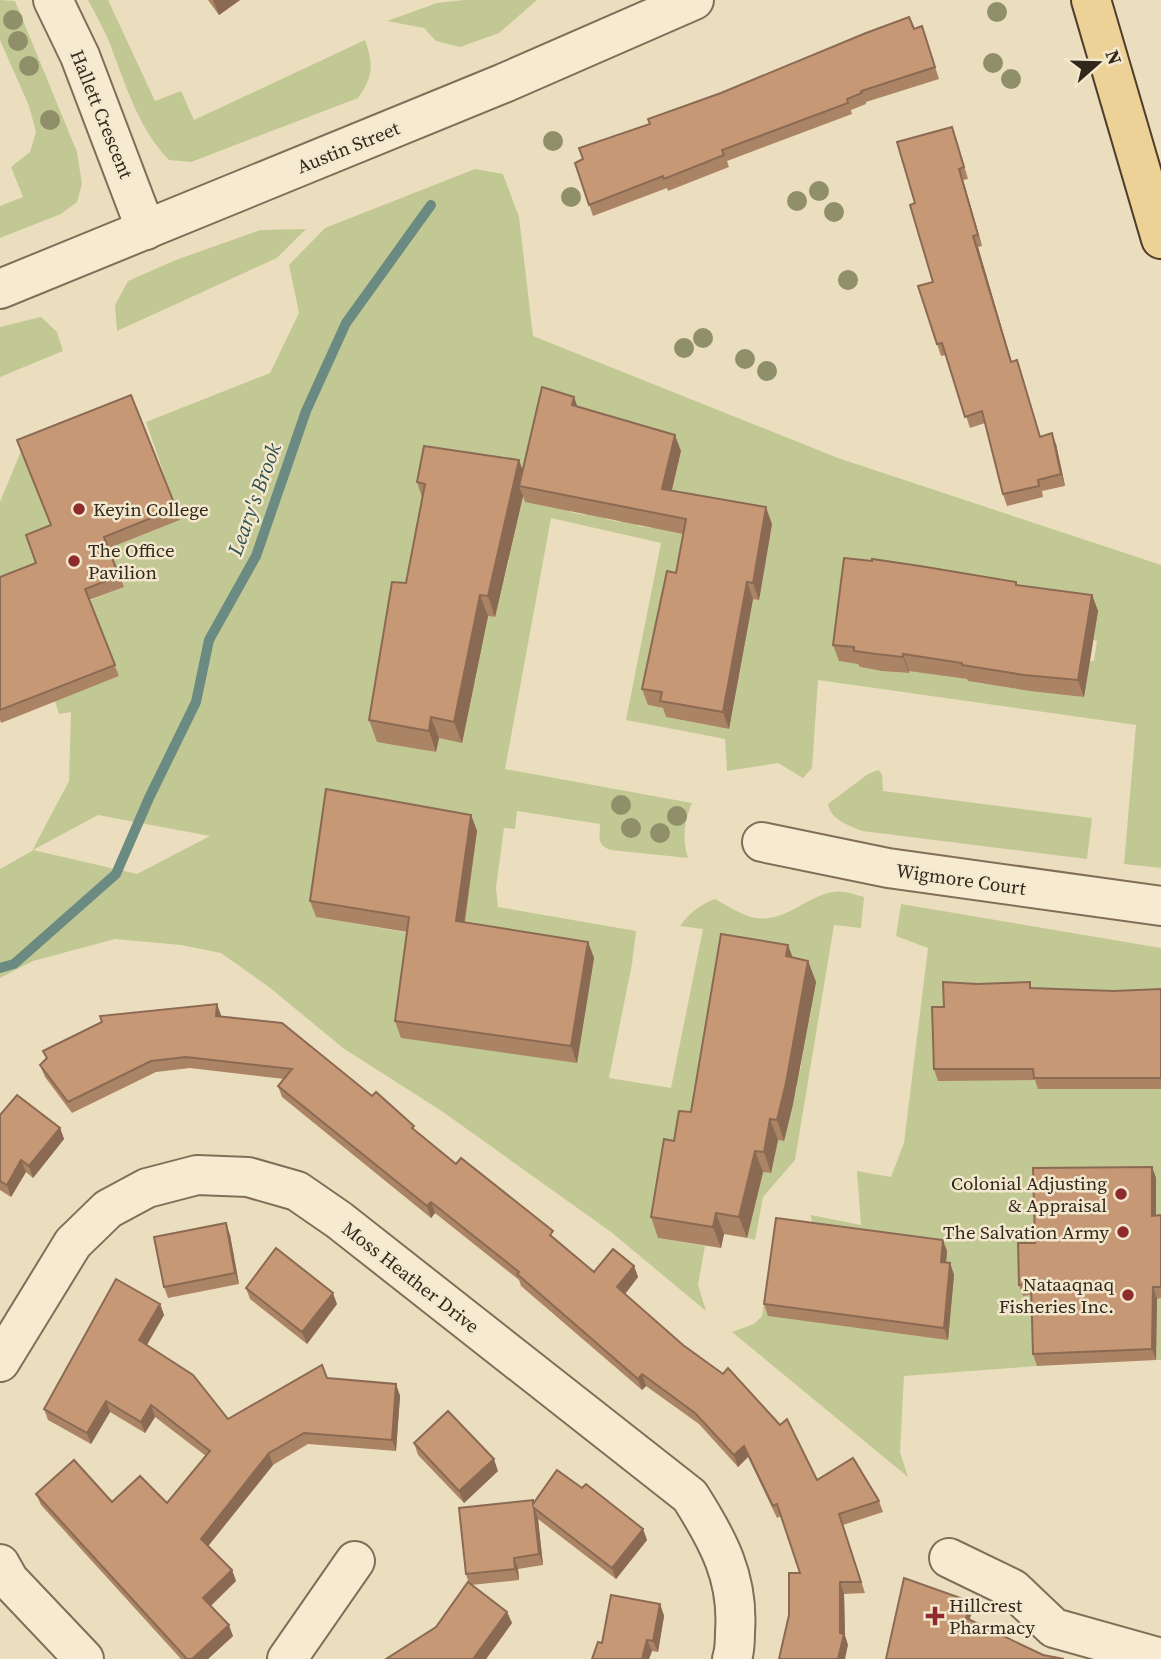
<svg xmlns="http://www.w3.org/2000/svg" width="1161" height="1659" viewBox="0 0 1161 1659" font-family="'Source Serif 4',serif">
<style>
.green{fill:#c2c893;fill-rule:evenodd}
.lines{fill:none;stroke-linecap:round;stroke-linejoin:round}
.stream{stroke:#6a8a82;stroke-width:10}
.minor-casing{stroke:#826e58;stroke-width:42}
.major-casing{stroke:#503d2c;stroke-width:42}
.minor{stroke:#f6ebd1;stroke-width:38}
.major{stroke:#edd297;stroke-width:38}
.tree{fill:#8f8f69}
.wall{fill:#ab8365}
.shaded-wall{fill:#8b6a53}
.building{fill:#c79876;stroke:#8b6a53;stroke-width:2}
.poi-dot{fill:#8e2b2c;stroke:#f3e8cd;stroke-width:2.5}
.labels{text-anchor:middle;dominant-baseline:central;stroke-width:5;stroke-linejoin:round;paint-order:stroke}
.street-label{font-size:19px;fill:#32271c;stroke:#f3e8cd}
.poi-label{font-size:19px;fill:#32271c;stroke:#f3e8cd;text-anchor:start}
.water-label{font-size:21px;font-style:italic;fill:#2c514f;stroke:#f3e8cd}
</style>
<rect width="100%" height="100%" fill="#ebdebe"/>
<g class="green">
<path d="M 0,0 L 15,1 L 77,152 L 82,184 L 77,202 L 61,214 L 0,238 L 0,206 L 23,197 L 11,167 L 30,152 L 36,132 L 29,106 L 0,40 Z"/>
<path d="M 88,0 L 108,0 L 155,101 L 181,91 L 194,120 L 365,40 C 374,65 373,77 358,98 L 191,162 L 169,160 C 137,127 125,82 108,39 C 102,26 95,13 88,0 Z"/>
<path d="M 464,0 L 537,0 L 499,33 L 460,47 L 436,41 L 424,28 L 387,21 L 437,3 Z"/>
<path d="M 475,169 L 503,174 L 519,217 L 533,336 L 838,458 L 1161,565 L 1161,868 L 1124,864 L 1136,725 L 818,680 L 812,768 L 803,778 L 778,763 L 727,771 L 725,739 L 626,720 L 661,543 L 551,518 L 505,769 L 692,803 C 684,822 682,839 688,858 L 611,850 C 596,845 600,837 600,824 L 517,811 L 515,829 L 504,828 L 496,888 L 498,907 L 636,931 L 632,964 L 609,1078 L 671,1088 L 703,929 L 680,926 C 690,912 700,905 715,899 C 728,906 741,915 755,918 C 786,922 804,898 832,892 C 843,890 853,894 864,897 L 861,928 L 834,925 L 795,1160 L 763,1197 L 755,1240 L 747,1238 L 751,1219 L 726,1215 L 728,1202 L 754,1206 L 759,1185 L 744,1182 L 747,1169 L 771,1173 L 775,1155 L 758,1151 L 761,1136 L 784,1141 L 789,1117 L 767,1112 L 770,1099 L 793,1104 L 797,1086 L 774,1080 L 776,1067 L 800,1071 L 803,1051 L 780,1046 L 782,1032 L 805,1037 L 809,1017 L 787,1012 L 789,997 L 811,1002 L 816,982 L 793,977 L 796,966 L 729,955 L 698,1133 L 687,1132 L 682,1162 L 672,1161 L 658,1238 L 705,1246 L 698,1285 L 706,1311 L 611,1232 L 443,1112 L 343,1048 L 269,987 L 221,953 L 181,945 L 115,939 L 33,961 L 0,978 L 0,869 L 32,851 L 69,781 L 71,712 L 59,714 L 55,701 L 119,676 L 89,601 L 123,587 L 108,548 L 180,520 L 146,422 L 270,373 L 299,313 L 289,265 L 325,228 ZM 549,404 L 579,414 L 578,421 L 681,452 L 665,516 L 655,514 L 652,528 L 638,526 L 641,511 L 623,507 L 620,522 L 605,519 L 608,504 L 589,499 L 585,515 L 570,512 L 574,493 L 558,488 L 560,478 L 554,477 L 550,493 L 538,491 L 541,474 L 532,471 ZM 432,467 L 496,476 L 494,488 L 515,493 L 512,510 L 491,506 L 489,513 L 497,515 L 495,524 L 515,528 L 511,545 L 488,540 L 485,555 L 509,560 L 504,580 L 482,576 L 479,595 L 499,598 L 495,617 L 476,614 L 474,624 L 463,622 L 462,628 L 484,633 L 481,649 L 459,645 L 457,659 L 478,663 L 475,682 L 452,679 L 449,694 L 470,698 L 468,714 L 445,710 L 442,722 L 465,727 L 462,742 L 439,738 L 436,752 L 377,741 L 400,603 L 413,604 L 433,505 L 425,503 ZM 711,513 L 772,524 L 759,599 L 753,599 L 729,729 L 666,717 L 668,709 L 648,705 L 651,690 L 670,693 L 674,675 L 655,670 L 658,656 L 676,658 L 679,642 L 661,638 L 664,624 L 684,627 L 687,609 L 670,605 L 673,588 L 692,592 L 694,582 L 700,583 L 701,576 L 685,571 L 688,558 L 702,560 L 706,540 L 690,536 L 693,522 L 709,526 ZM 851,575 L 895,578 L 896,581 L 913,584 L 913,580 L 925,582 L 925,586 L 974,596 L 975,591 L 991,594 L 991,598 L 1007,600 L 1008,596 L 1021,598 L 1022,602 L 1097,612 L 1093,640 L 1097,641 L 1094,661 L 1090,661 L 1083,697 L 1041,689 L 1040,692 L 1018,687 L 1017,689 L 985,681 L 984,684 L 969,681 L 968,679 L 909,670 L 908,673 L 896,672 L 896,669 L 878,666 L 877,670 L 860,667 L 860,663 L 839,661 ZM 332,805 L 477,831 L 462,937 L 594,958 L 577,1062 L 401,1037 L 415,934 L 316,917 ZM 98,815 L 210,836 L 137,874 L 33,850 Z"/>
<path d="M 306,229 L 277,258 L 117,331 L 115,305 L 128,281 L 176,260 L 260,230 Z"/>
<path d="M 41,317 L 57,332 L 63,351 L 0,377 L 0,327 Z"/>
<path d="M 21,451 L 55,536 L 40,574 L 0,590 L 0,502 Z"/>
<path d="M 878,770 L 882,774 L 883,791 L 1092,818 L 1087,859 L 862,831 C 848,825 831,820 828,804 L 868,774 Z"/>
<path d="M 901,904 L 1161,948 L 1161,1227 L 1039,1254 L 1023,1296 L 1035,1295 L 1037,1366 L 904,1376 L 900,1452 L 908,1477 L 732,1332 L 754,1324 L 762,1316 L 772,1251 L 945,1274 L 813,1232 L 811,1215 L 861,1225 L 857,1171 L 891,1177 L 904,1143 L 928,948 L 896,936 Z"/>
<path d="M 1161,1298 L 1161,1360 L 1156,1360 L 1157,1299 Z"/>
</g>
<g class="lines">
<path class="stream" d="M 0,968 L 14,964 L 116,874 L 149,798 L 196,702 L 209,640 L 256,556 L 306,411 L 346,323 L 431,205"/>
<defs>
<g id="minor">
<path d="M 53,0 L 80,56 L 146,230"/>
<path d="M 0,289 L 504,83 L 694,0"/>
<path d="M 762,842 L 888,868 L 1161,906"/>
<path d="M 0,1362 L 73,1243 L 108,1209 L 147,1188 L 197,1175 L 248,1177 L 297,1191 L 339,1220 L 690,1496 C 718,1540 739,1578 735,1632 C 735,1641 735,1650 732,1659"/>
<path d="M 949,1558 L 1013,1589 L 1054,1628 L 1161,1658"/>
<path d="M 0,1564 L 9,1580 L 84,1659"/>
<path d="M 287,1659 L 355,1561"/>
</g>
<path id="major" d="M 1091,0 L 1161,239"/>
</defs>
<use href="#minor" class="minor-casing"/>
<use href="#major" class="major-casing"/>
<use href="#minor" class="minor"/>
<use href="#major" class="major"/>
</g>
<g class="tree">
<circle cx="997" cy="12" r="10"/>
<circle cx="13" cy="20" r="10"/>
<circle cx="18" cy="41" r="10"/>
<circle cx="993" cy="63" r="10"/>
<circle cx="29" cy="66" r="10"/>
<circle cx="1011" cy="79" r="10"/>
<circle cx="50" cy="120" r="10"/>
<circle cx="553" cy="141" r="10"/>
<circle cx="819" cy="191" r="10"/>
<circle cx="571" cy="197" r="10"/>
<circle cx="797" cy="201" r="10"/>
<circle cx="834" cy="212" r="10"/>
<circle cx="848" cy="280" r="10"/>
<circle cx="703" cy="338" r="10"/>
<circle cx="684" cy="348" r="10"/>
<circle cx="745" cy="359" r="10"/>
<circle cx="767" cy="371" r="10"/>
<circle cx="621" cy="805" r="10"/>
<circle cx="677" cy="816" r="10"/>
<circle cx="631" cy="828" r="10"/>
<circle cx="660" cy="833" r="10"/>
</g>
<g class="wall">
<path d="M 208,0 L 240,0 L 219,15 Z"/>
<path d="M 922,26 L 939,79 L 866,102 L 866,104 L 851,110 L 852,114 L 727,161 L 729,167 L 668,191 L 667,188 L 593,216 L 575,163 L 583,159 L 650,124 Z"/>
<path d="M 956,138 L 968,179 L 963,180 L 982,246 L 978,247 L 1011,362 L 1021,371 L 1040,436 L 1056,444 L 1065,486 L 1042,491 L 1043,497 L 1007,506 L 1003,494 L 985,423 L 970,428 L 946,355 L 941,356 L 937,344 L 933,282 L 915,203 Z"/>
<path d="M 131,395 L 180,520 L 109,548 L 124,587 L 89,600 L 119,676 L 1,723 L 0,720 L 0,577 L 36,563 L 51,525 Z"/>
<path d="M 574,397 L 577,407 L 681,451 L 672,490 L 772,524 L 759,600 L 753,599 L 729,729 L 666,717 L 663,708 L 648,705 L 642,689 L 676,573 L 683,534 L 525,502 L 523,496 L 495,617 L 488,616 L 462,743 L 439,738 L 436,752 L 377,742 L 369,720 L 406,583 L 422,497 L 417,482 L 519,460 L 523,471 Z"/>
<path d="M 872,561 L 1017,585 L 1092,595 L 1098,611 L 1084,697 L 1030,691 L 968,681 L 967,679 L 909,671 L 909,673 L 882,671 L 860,667 L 858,664 L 839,661 L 833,645 Z"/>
<path d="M 471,815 L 477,831 L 465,922 L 588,942 L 594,958 L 577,1063 L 401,1038 L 395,1021 L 407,932 L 316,917 L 310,901 Z"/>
<path d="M 793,957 L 808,961 L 816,982 L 793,1104 L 784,1141 L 778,1140 L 771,1173 L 763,1172 L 747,1238 L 724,1234 L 721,1248 L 658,1238 L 651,1217 L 674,1141 L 691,1112 Z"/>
<path d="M 1033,988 L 1114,991 L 1161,989 L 1161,1089 L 1038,1089 L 1035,1080 L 938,1081 L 934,1069 L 944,1007 Z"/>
<path d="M 221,1015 L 221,1016 L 415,1131 L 456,1164 L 556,1240 L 594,1272 L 634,1266 L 638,1277 L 625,1294 L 817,1480 L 879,1501 L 883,1512 L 843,1525 L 865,1593 L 844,1594 L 845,1636 L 848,1645 L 800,1573 L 781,1516 L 777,1518 L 748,1457 L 738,1467 L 699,1424 L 646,1386 L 642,1390 L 521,1286 L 519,1280 L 435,1213 L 431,1218 L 282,1097 L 278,1086 L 284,1079 L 190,1068 L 156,1072 L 72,1113 L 45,1077 L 40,1065 L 46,1058 L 43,1051 L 102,1022 L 100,1016 Z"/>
<path d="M 0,1115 L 60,1128 L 64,1139 L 33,1178 L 26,1172 L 11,1197 L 0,1190 Z"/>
<path d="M 1152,1167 L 1156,1178 L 1156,1216 L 1161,1215 L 1161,1298 L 1157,1299 L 1156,1360 L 1037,1366 L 1033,1354 L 1032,1295 L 1023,1296 L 1019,1285 L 1035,1243 Z"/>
<path d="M 230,1235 L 239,1284 L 168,1298 L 164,1287 Z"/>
<path d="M 947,1251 L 946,1263 L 950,1263 L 954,1275 L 948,1340 L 768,1316 L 764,1304 Z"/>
<path d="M 246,1288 L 337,1304 L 307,1344 L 250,1299 Z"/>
<path d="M 160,1304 L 164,1315 L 147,1345 L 228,1419 L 327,1378 L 396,1384 L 400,1396 L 396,1451 L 308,1444 L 273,1465 L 208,1546 L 232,1570 L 236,1581 L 211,1606 L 233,1636 L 208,1659 L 181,1659 L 41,1505 L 36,1494 L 112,1502 L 167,1503 L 206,1456 L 155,1417 L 145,1433 L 110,1412 L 91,1444 L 48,1420 L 44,1409 Z"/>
<path d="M 414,1443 L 498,1471 L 464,1503 L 418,1455 Z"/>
<path d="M 582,1488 L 643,1529 L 647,1540 L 616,1579 L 538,1519 L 543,1565 L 518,1569 L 519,1580 L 471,1585 L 507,1612 L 512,1623 L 486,1659 L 386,1659 L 436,1627 L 469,1584 L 466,1574 L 533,1500 L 534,1503 Z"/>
<path d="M 660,1604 L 664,1616 L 658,1652 L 652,1651 L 649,1659 L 592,1659 L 602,1643 Z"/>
</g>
<g class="shaded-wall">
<path d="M 213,0 L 240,0 L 219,15 Z"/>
<path d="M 959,169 L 963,180 L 982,246 L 978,235 Z"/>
<path d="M 973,236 L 978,247 L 1015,373 L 1011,362 Z"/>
<path d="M 574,397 L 580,414 L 572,405 Z"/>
<path d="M 1052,433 L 1056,444 L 1065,486 L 1061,474 Z"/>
<path d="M 675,435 L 681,451 L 668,505 L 662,489 Z"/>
<path d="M 519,460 L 526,481 L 519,486 L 523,496 L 495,617 L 488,596 Z"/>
<path d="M 766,507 L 772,524 L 759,600 L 753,583 Z"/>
<path d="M 747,582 L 753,599 L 729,729 L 723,712 Z"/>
<path d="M 480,595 L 488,616 L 462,743 L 454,722 Z"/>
<path d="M 1092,595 L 1098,611 L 1084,697 L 1078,680 Z"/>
<path d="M 903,654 L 909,671 L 909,673 L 903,657 Z"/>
<path d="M 431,717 L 439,738 L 436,752 L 429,731 Z"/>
<path d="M 471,815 L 477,831 L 462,937 L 456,921 Z"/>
<path d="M 588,942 L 594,958 L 577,1063 L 571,1046 Z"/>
<path d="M 788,945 L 796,966 L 786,956 Z"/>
<path d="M 808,961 L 816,982 L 793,1104 L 784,1141 L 777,1120 Z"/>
<path d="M 217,1004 L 221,1015 L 220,1027 L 216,1016 Z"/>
<path d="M 770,1119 L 778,1140 L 771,1173 L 764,1152 Z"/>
<path d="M 60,1128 L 64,1139 L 33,1178 L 29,1166 Z"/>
<path d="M 755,1151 L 763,1172 L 747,1238 L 739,1217 Z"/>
<path d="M 21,1160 L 26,1172 L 11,1197 L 7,1185 Z"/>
<path d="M 1152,1167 L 1156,1178 L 1156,1227 L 1152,1216 Z"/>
<path d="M 431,1202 L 435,1213 L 431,1218 L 427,1206 Z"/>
<path d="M 716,1213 L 724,1234 L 721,1248 L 713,1227 Z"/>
<path d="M 226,1223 L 230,1235 L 239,1284 L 235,1273 Z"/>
<path d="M 943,1240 L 947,1251 L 945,1274 L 941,1262 Z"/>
<path d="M 950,1263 L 954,1275 L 948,1340 L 944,1328 Z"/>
<path d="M 634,1266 L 638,1277 L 622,1298 L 617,1287 Z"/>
<path d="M 1153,1287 L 1157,1299 L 1156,1360 L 1152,1349 Z"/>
<path d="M 333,1293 L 337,1304 L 307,1344 L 302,1332 Z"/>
<path d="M 160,1304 L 164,1315 L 143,1351 L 139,1340 Z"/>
<path d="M 642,1374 L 646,1386 L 642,1390 L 638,1379 Z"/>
<path d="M 396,1384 L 400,1396 L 396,1451 L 392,1440 Z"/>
<path d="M 106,1401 L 110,1412 L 91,1444 L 87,1433 Z"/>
<path d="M 151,1405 L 155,1417 L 145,1433 L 141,1422 Z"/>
<path d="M 744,1446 L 748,1457 L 738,1467 L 734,1455 Z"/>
<path d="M 269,1453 L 273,1465 L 205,1550 L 201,1539 Z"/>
<path d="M 494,1459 L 498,1471 L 464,1503 L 459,1491 Z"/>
<path d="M 534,1508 L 538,1519 L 543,1565 L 539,1554 Z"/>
<path d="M 643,1529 L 647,1540 L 616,1579 L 612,1568 Z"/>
<path d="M 514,1558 L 518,1569 L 519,1580 L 515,1569 Z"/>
<path d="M 232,1570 L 236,1581 L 207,1609 L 203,1598 Z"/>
<path d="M 840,1582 L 844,1594 L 845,1636 L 848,1645 L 845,1659 L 838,1659 L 840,1633 Z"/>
<path d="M 972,1602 L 974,1608 L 968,1623 L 966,1618 Z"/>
<path d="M 660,1604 L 664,1616 L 658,1652 L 653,1641 Z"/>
<path d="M 507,1612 L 512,1623 L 486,1659 L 473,1659 Z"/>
<path d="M 229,1625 L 233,1636 L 208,1659 L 192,1659 Z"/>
<path d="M 647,1640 L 652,1651 L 649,1659 L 642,1659 Z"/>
</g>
<g class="building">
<path d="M 909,17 L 914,29 L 922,26 L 935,67 L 861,91 L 862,93 L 847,99 L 848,103 L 722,150 L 724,155 L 664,179 L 663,176 L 589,205 L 575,163 L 583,159 L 579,148 L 650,124 L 648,119 L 721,93 L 866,33 Z"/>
<path d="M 952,127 L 964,167 L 959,169 L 978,235 L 973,236 L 1011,362 L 1017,360 L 1040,437 L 1052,433 L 1061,474 L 1038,480 L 1039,486 L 1003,494 L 982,411 L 965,417 L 942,343 L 937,344 L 918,286 L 933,282 L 910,205 L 915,203 L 897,142 Z"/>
<path d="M 542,387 L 574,397 L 572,405 L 675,435 L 662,489 L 766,507 L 753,583 L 747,582 L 723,712 L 660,701 L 662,692 L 642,689 L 667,571 L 676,573 L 686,519 L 519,486 Z"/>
<path d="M 131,395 L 176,508 L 104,537 L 119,576 L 85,589 L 115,665 L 0,710 L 0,577 L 36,563 L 26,535 L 51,525 L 17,440 Z"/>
<path d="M 424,446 L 519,460 L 488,596 L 480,595 L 454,722 L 431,717 L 429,731 L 369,720 L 392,582 L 406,583 L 425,484 L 417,482 Z"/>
<path d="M 844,558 L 872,561 L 872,559 L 920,566 L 1016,582 L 1016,585 L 1092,595 L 1078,680 L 1024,675 L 962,665 L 962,663 L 903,654 L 903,657 L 876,654 L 854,651 L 854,647 L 833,645 Z"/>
<path d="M 326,789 L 471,815 L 456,921 L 588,942 L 571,1046 L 395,1021 L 409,917 L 310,901 Z"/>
<path d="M 721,934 L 788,945 L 786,956 L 808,961 L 786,1083 L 777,1120 L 770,1119 L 764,1152 L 755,1151 L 739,1217 L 716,1213 L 713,1227 L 651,1217 L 664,1139 L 674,1141 L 679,1111 L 691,1112 Z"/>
<path d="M 943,982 L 977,984 L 1030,982 L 1030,988 L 1114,991 L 1161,989 L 1161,1078 L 1034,1078 L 1033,1069 L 934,1069 L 932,1007 L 944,1007 Z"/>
<path d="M 217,1004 L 216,1016 L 282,1023 L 372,1096 L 376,1092 L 414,1126 L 412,1128 L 456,1164 L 461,1158 L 553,1231 L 550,1235 L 594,1272 L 613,1249 L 634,1266 L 617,1287 L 683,1345 L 723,1374 L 728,1368 L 780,1425 L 787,1419 L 817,1480 L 853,1458 L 879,1501 L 839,1514 L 861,1582 L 840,1582 L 840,1633 L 844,1634 L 838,1659 L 779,1659 L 789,1615 L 789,1573 L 800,1573 L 777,1504 L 773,1506 L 744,1446 L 734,1455 L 695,1413 L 642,1374 L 638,1379 L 517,1274 L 519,1272 L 431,1202 L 427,1206 L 278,1086 L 292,1069 L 186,1057 L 151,1061 L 68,1102 L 40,1065 L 47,1058 L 43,1051 L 102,1022 L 100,1016 Z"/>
<path d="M 17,1095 L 60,1128 L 29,1166 L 21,1160 L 7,1185 L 0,1181 L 0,1115 Z"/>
<path d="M 1152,1167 L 1152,1216 L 1161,1215 L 1161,1287 L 1153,1287 L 1152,1349 L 1033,1354 L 1031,1283 L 1019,1285 L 1018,1243 L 1035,1243 L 1033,1168 Z"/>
<path d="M 776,1218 L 943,1240 L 941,1262 L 950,1263 L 944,1328 L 764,1304 Z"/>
<path d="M 226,1223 L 235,1273 L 164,1287 L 154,1237 Z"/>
<path d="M 276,1248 L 333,1293 L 302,1332 L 246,1288 Z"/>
<path d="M 116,1279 L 160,1304 L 139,1340 L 193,1375 L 228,1419 L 322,1365 L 327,1378 L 396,1384 L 392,1440 L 304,1433 L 269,1453 L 201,1539 L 232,1570 L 203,1598 L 229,1625 L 192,1659 L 187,1659 L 36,1494 L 74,1460 L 112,1502 L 140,1476 L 167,1503 L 210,1451 L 151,1405 L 141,1422 L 106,1401 L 87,1433 L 44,1409 Z"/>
<path d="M 448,1411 L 494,1459 L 459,1491 L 414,1443 Z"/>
<path d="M 557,1470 L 582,1488 L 586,1484 L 643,1529 L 612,1568 L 534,1508 L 539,1554 L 514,1558 L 515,1569 L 466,1574 L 459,1508 L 533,1500 L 533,1504 Z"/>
<path d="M 904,1578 L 972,1602 L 966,1618 L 1043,1655 L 1064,1659 L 886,1659 Z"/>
<path d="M 468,1582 L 507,1612 L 473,1659 L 386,1659 L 436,1627 Z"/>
<path d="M 611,1595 L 660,1604 L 653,1641 L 647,1640 L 642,1659 L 592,1659 L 598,1642 L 602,1643 Z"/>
</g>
<g class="poi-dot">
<circle cx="79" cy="509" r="7"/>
<circle cx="74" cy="561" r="7"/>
<circle cx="1121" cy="1194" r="7"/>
<circle cx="1123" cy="1232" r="7"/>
<circle cx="1128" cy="1295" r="7"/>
<path d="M931.5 1605.5h7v7h7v7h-7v7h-7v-7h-7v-7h7z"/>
</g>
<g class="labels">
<g class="street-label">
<text transform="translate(102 114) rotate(68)">Hallett Crescent</text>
<text transform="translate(348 147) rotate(-22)">Austin Street</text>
<text transform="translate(961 879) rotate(8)">Wigmore Court</text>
<text transform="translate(411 1277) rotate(38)">Moss Heather Drive</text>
</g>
<g class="poi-label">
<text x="93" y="509">Keyin College</text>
<text x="88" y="550">The Office<tspan x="88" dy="22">Pavilion</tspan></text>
<text x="1107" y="1183" text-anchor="end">Colonial Adjusting<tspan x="1107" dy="22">&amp; Appraisal</tspan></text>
<text x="1109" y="1232" text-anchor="end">The Salvation Army</text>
<text x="1114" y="1284" text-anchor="end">Nataaqnaq<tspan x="1114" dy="22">Fisheries Inc.</tspan></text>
<text x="949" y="1605">Hillcrest<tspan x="949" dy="22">Pharmacy</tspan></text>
</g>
<g class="water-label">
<text transform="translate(254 499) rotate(-70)">Leary's Brook</text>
</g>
</g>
<g transform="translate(1098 63) rotate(70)" stroke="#f3e8cd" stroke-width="5" paint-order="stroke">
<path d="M0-5L12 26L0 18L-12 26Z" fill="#32271c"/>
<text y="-10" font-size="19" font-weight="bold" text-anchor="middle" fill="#32271c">N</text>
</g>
</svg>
